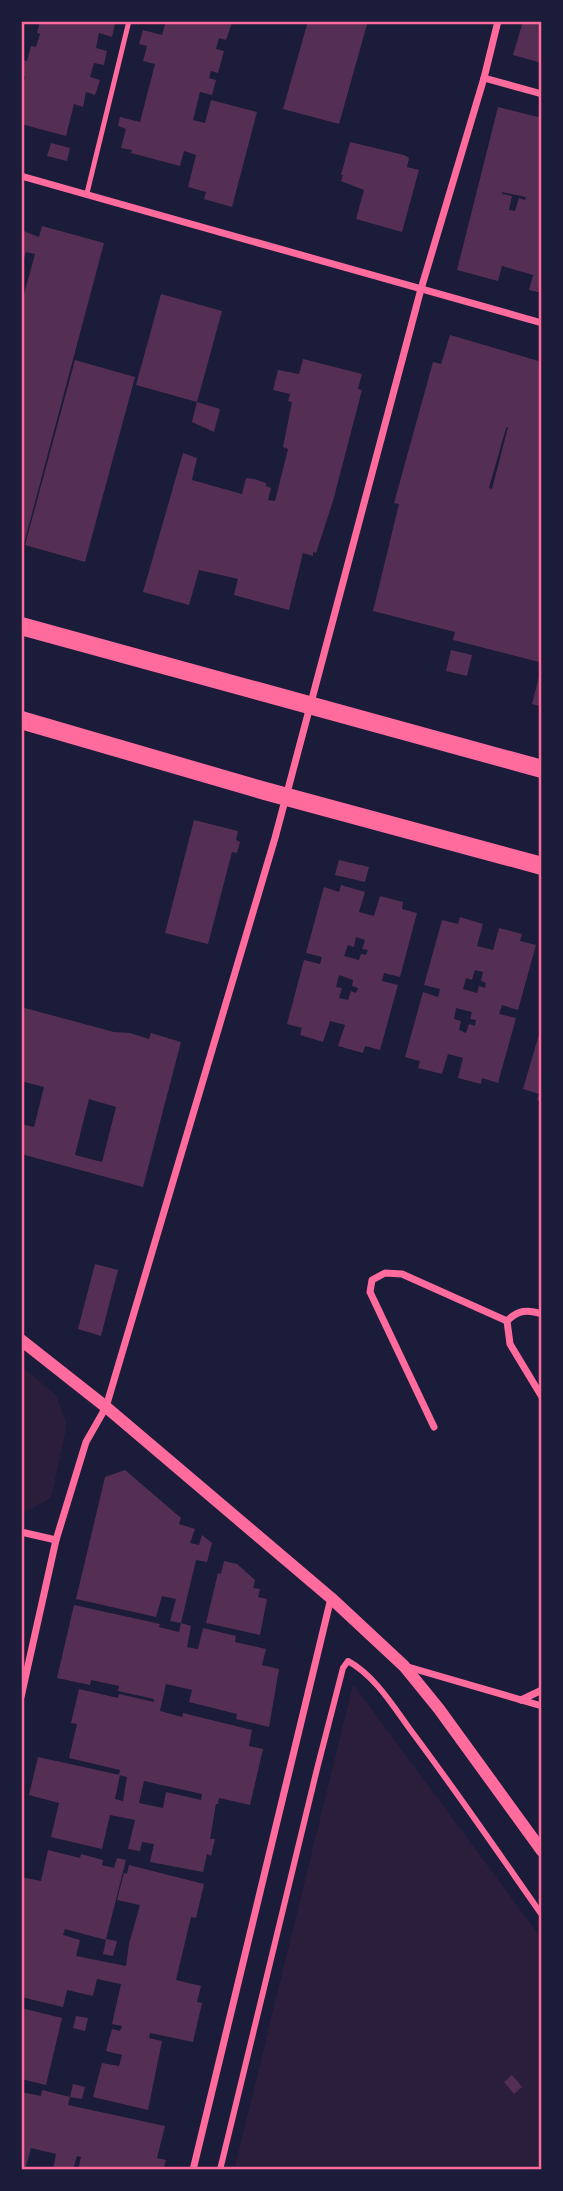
<svg xmlns="http://www.w3.org/2000/svg" width="563" height="2191" viewBox="0 0 563 2191" font-family="'Open Sans',sans-serif">
<style>
.green{fill:#2a1e3b}
.building{fill:#542f53;fill-rule:evenodd}
.lines{fill:none;stroke-linecap:round;stroke-linejoin:round}
.service{stroke:#ff6b9d;stroke-width:5}
.pedestrian{stroke:#ff6b9d;stroke-width:6}
.minor{stroke:#ff6b9d;stroke-width:7}
.tertiary{stroke:#ff6b9d;stroke-width:12}
.primary{stroke:#ff6b9d;stroke-width:18}
.neatline{fill:none;stroke:#ff6b9d;stroke-width:2.5}
</style>
<rect width="100%" height="100%" fill="#1b1b3a"/>
<g class="green">
<path d="M 21,1366 L 56,1395 L 67,1425 L 51,1498 L 22,1514 Z"/>
<path d="M 353,1684 L 542,1939 L 542,2170 L 234,2170 Z"/>
</g>
<g class="building">
<path d="M 40,21 L 115,23 L 112,37 L 99,33 L 96,48 L 107,51 L 104,65 L 94,63 L 90,77 L 100,80 L 95,95 L 86,92 L 83,107 L 74,104 L 66,136 L 21,124 L 21,90 L 25,77 L 21,76 L 21,59 L 27,61 L 31,46 L 36,47 L 40,34 L 37,33 Z"/>
<path d="M 166,21 L 232,23 L 226,40 L 219,38 L 216,49 L 224,51 L 218,73 L 211,71 L 209,78 L 216,80 L 212,95 L 200,92 L 193,120 L 205,123 L 211,100 L 257,112 L 232,207 L 204,199 L 206,192 L 188,187 L 196,155 L 184,151 L 180,166 L 131,153 L 132,150 L 121,148 L 126,129 L 118,126 L 120,117 L 140,122 L 155,64 L 143,61 L 147,46 L 139,44 L 143,30 L 162,35 Z"/>
<path d="M 308,21 L 368,21 L 339,124 L 283,109 Z"/>
<path d="M 523,21 L 542,21 L 542,63 L 513,55 Z"/>
<path d="M 498,107 L 542,118 L 542,293 L 529,290 L 533,275 L 502,266 L 498,281 L 457,270 ZM 502,192 L 526,197 L 525,200 L 519,198 L 515,211 L 509,210 L 512,196 L 502,194 Z"/>
<path d="M 350,142 L 404,155 L 409,158 L 407,167 L 419,170 L 402,232 L 356,219 L 364,190 L 341,181 L 343,175 L 341,175 Z"/>
<path d="M 51,143 L 70,148 L 67,161 L 47,156 Z"/>
<path d="M 42,226 L 104,243 L 22,551 L 21,305 L 35,254 L 26,252 L 21,268 L 21,230 L 39,237 Z"/>
<path d="M 161,294 L 222,311 L 197,402 L 136,385 Z"/>
<path d="M 450,335 L 542,362 L 542,653 L 539,662 L 453,640 L 455,632 L 373,611 L 399,504 L 394,503 L 433,362 L 441,364 ZM 508,427 L 492,489 L 489,488 L 506,428 Z"/>
<path d="M 303,359 L 362,374 L 358,389 L 362,390 L 333,501 L 316,553 L 313,552 L 313,556 L 303,553 L 289,610 L 234,595 L 238,579 L 199,570 L 189,605 L 143,592 L 183,453 L 197,458 L 192,480 L 242,494 L 246,478 L 254,479 L 266,483 L 266,486 L 271,488 L 268,500 L 275,501 L 288,449 L 283,447 L 292,402 L 288,401 L 290,394 L 273,390 L 278,370 L 299,374 Z"/>
<path d="M 75,360 L 135,377 L 85,562 L 25,545 Z"/>
<path d="M 197,402 L 220,409 L 214,432 L 192,422 Z"/>
<path d="M 451,650 L 472,655 L 467,676 L 446,671 Z"/>
<path d="M 541,669 L 542,669 L 542,707 L 532,704 Z"/>
<path d="M 194,820 L 238,831 L 236,840 L 240,842 L 237,853 L 232,852 L 208,944 L 165,933 Z"/>
<path d="M 339,860 L 369,867 L 365,882 L 335,875 Z"/>
<path d="M 341,885 L 365,892 L 359,912 L 374,916 L 380,896 L 403,902 L 402,909 L 417,913 L 400,977 L 384,973 L 382,981 L 398,985 L 380,1050 L 365,1046 L 363,1053 L 338,1046 L 345,1025 L 330,1021 L 323,1042 L 300,1035 L 302,1028 L 287,1024 L 304,960 L 320,964 L 322,957 L 306,953 L 324,887 L 339,892 ZM 356,937 L 365,940 L 362,949 L 368,950 L 366,955 L 361,954 L 359,960 L 344,956 L 348,945 L 354,947 ZM 339,975 L 353,980 L 352,986 L 358,988 L 356,993 L 351,991 L 348,1000 L 339,998 L 342,988 L 336,987 Z"/>
<path d="M 460,917 L 483,924 L 477,946 L 493,950 L 499,928 L 522,934 L 520,941 L 536,945 L 518,1010 L 502,1005 L 499,1014 L 516,1018 L 498,1083 L 482,1078 L 481,1084 L 458,1078 L 463,1058 L 448,1054 L 442,1074 L 418,1068 L 420,1061 L 405,1057 L 423,992 L 438,997 L 440,989 L 424,985 L 442,920 L 458,924 ZM 475,970 L 483,972 L 481,981 L 486,983 L 485,988 L 479,986 L 477,993 L 463,989 L 466,978 L 472,980 ZM 456,1008 L 472,1012 L 470,1019 L 476,1020 L 475,1026 L 469,1024 L 466,1033 L 459,1030 L 461,1021 L 454,1019 Z"/>
<path d="M 21,1007 L 114,1032 L 130,1033 L 149,1039 L 151,1033 L 181,1042 L 143,1187 L 21,1154 L 21,1124 L 34,1127 L 44,1087 L 21,1081 ZM 89,1099 L 116,1107 L 102,1162 L 75,1155 Z"/>
<path d="M 542,1024 L 542,1102 L 537,1100 L 539,1094 L 523,1089 Z"/>
<path d="M 95,1264 L 118,1270 L 101,1336 L 78,1329 Z"/>
<path d="M 125,1470 L 181,1518 L 179,1524 L 195,1529 L 190,1543 L 199,1545 L 202,1535 L 212,1543 L 207,1562 L 196,1560 L 181,1623 L 170,1621 L 176,1599 L 162,1596 L 156,1617 L 76,1599 L 105,1477 Z"/>
<path d="M 224,1561 L 237,1564 L 255,1580 L 253,1588 L 260,1589 L 258,1597 L 267,1599 L 260,1635 L 206,1623 L 218,1573 L 221,1574 Z"/>
<path d="M 74,1605 L 160,1624 L 159,1627 L 179,1632 L 181,1623 L 191,1626 L 187,1647 L 198,1649 L 203,1628 L 236,1636 L 235,1642 L 266,1649 L 262,1665 L 279,1669 L 269,1727 L 236,1719 L 237,1714 L 189,1702 L 192,1690 L 166,1684 L 160,1711 L 182,1717 L 183,1713 L 252,1730 L 249,1746 L 263,1749 L 250,1805 L 219,1798 L 218,1804 L 216,1804 L 210,1839 L 215,1839 L 211,1856 L 207,1854 L 203,1872 L 150,1862 L 154,1844 L 142,1842 L 140,1851 L 128,1849 L 135,1820 L 110,1815 L 102,1849 L 51,1837 L 59,1803 L 29,1795 L 38,1757 L 120,1775 L 115,1799 L 123,1801 L 127,1777 L 119,1775 L 120,1770 L 69,1758 L 77,1724 L 71,1723 L 79,1689 L 118,1698 L 119,1694 L 154,1702 L 154,1699 L 118,1691 L 119,1686 L 91,1680 L 90,1685 L 57,1678 ZM 144,1781 L 202,1794 L 201,1800 L 166,1792 L 163,1808 L 139,1803 Z"/>
<path d="M 48,1850 L 80,1858 L 81,1854 L 103,1860 L 102,1865 L 114,1868 L 117,1858 L 126,1860 L 106,1939 L 117,1941 L 113,1956 L 103,1954 L 106,1940 L 65,1929 L 63,1935 L 80,1940 L 76,1956 L 126,1966 L 129,1944 L 140,1905 L 117,1900 L 124,1873 L 127,1874 L 129,1865 L 204,1884 L 196,1918 L 191,1917 L 176,1980 L 201,1986 L 197,2002 L 202,2003 L 193,2042 L 150,2033 L 149,2038 L 162,2041 L 148,2110 L 93,2097 L 102,2063 L 119,2066 L 122,2055 L 106,2051 L 112,2029 L 120,2031 L 122,2026 L 112,2024 L 121,1984 L 97,1979 L 93,1996 L 67,1990 L 63,2007 L 21,1997 L 21,1907 L 23,1899 L 21,1899 L 21,1877 L 41,1881 Z"/>
<path d="M 21,2008 L 62,2018 L 46,2085 L 21,2079 Z"/>
<path d="M 76,2016 L 88,2018 L 85,2031 L 73,2028 Z"/>
<path d="M 512,2075 L 522,2087 L 514,2094 L 504,2082 Z"/>
<path d="M 73,2084 L 85,2087 L 82,2099 L 70,2097 L 68,2105 L 165,2126 L 157,2158 L 166,2160 L 163,2170 L 78,2170 L 81,2157 L 77,2156 L 73,2170 L 53,2170 L 56,2154 L 31,2148 L 25,2170 L 21,2169 L 21,2092 L 41,2096 L 42,2090 L 70,2097 Z"/>
</g>
<g class="lines">
<path class="service" d="M 87,193 L 129,21"/>
<path class="pedestrian" d="M 220,2170 L 317,1769 L 343,1668 L 348,1661 C 377,1677 396,1711 415,1736 C 459,1795 500,1855 542,1915"/>
<g class="minor">
<path d="M 484,78 L 542,94"/>
<path d="M 21,176 L 542,323"/>
<path d="M 542,1314 C 527,1309 518,1310 507,1321 L 510,1344 L 542,1397"/>
<path d="M 434,1427 L 370,1292 L 372,1280 L 385,1273 L 402,1274 L 507,1321"/>
<path d="M 21,1532 L 56,1540"/>
<path d="M 408,1667 L 542,1706"/>
<path d="M 21,1697 L 56,1540 L 86,1442 L 106,1407 L 275,838 L 421,289 L 484,78 L 498,21"/>
<path d="M 521,1700 L 542,1690"/>
<path d="M 193,2170 L 331,1598"/>
</g>
<path class="tertiary" d="M 21,1340 L 106,1407 L 331,1598 L 404,1666 L 439,1709 L 542,1851"/>
<g class="primary">
<path d="M 21,626 L 542,769"/>
<path d="M 21,720 L 265,791 L 542,866"/>
</g>
</g>
<rect width="563" height="2191" fill="none" stroke="#1b1b3a" stroke-width="46"/>
<rect x="23" y="23" width="517" height="2145" class="neatline"/>
</svg>
